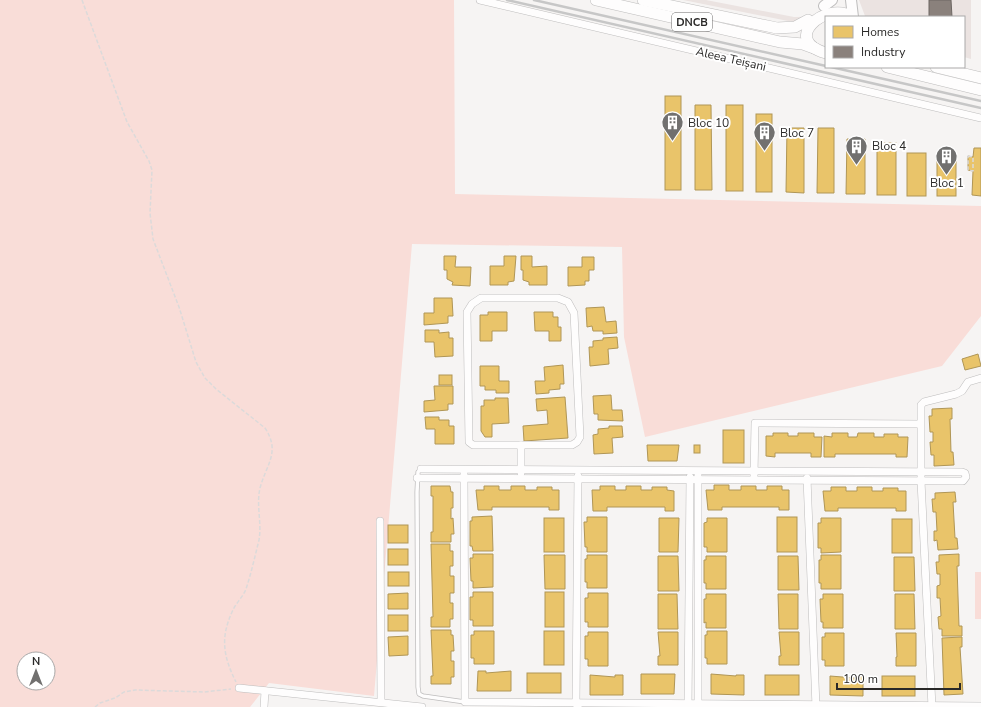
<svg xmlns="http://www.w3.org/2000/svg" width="981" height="707" viewBox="0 0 981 707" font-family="'Nunito Sans',sans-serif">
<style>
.built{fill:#ebe3e1}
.green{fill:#f9ddd8;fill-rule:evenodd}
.homes{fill:#e9c46a;stroke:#b09656}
.industry{fill:#8a817c;stroke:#6d6763}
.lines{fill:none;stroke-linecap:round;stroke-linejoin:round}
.lane-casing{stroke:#bebdbd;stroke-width:5}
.street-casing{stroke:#bebdbd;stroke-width:8}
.secondary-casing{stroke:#bebdbd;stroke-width:12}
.primary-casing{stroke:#bebdbd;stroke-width:12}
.path{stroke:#dcdada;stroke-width:1.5;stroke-dasharray:4 2;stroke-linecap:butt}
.lane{stroke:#fefdfd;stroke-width:3.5}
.street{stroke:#fefdfd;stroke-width:7}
.secondary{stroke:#fefdfd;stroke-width:10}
.primary{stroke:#fefdfd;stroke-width:11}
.rail{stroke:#c7c7c7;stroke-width:2.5}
.labels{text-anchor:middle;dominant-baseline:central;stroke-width:4;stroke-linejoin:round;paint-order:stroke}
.shield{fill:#fff;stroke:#6a6968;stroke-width:1}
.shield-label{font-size:11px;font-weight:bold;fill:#2a2928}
.street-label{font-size:12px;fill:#2a2928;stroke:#fff}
.poi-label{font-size:12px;fill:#2a2928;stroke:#fff;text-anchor:start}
</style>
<rect width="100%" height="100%" fill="#f6f4f3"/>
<path class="built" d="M 683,0 L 706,0 L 794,17 L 865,16 L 859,0 L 971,0 L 971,59 L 964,57 L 964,17 L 826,17 L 793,22 Z"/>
<g class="green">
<path d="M 0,0 L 454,0 L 455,194 L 981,206 L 981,316 L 942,366 L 645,437 L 624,337 L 622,247 L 412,244 L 374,696 L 269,683 L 250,707 L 0,707 ZM 24,659 L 48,659 L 48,683 L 24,683 Z"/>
<rect x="975" y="572" width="6" height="47"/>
</g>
<g class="homes">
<rect x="665" y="96" width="16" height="94"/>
<path d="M 695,105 L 711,105 L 712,190 L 695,190 Z"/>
<rect x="726" y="105" width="17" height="86"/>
<rect x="756" y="114" width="16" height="78"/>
<path d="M 787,128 L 804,128 L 804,193 L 786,192 Z"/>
<path d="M 818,128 L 834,128 L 834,193 L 817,193 Z"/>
<path d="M 847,139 L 865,139 L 865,194 L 846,194 Z"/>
<rect x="877" y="143" width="19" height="52"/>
<path d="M 974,148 L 981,148 L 981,196 L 972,195 L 973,171 L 968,170 L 968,156 L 973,157 Z"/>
<rect x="907" y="153" width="19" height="43"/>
<rect x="937" y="156" width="19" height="40"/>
<path d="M 444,256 L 456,256 L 455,267 L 471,267 L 470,286 L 452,285 L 453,282 L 447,279 L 447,270 L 444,270 Z"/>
<path d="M 504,256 L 516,256 L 514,281 L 508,282 L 508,285 L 490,285 L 490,266 L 504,266 Z"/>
<path d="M 521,256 L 532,256 L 532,267 L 547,266 L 547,285 L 529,285 L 529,282 L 523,280 L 523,270 L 521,270 Z"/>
<path d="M 582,257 L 594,257 L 594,270 L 589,270 L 589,281 L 585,281 L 585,285 L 568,286 L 568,267 L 582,267 Z"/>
<path d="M 434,298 L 452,298 L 453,316 L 448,316 L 448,323 L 424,325 L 424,313 L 434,313 Z"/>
<path d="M 604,307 L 606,322 L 616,321 L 617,333 L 603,334 L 603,331 L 593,331 L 592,326 L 587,327 L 586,308 Z"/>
<path d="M 488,312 L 507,312 L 507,331 L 492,331 L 492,341 L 480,341 L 480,315 L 488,315 Z"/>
<path d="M 534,312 L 553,312 L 553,317 L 558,317 L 558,327 L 561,327 L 561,341 L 549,341 L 549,331 L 535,331 Z"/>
<path d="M 425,330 L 439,330 L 439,333 L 449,332 L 449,338 L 453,338 L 453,356 L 435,357 L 434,342 L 425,342 Z"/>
<path d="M 617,337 L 618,348 L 608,349 L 609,364 L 590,366 L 589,347 L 593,347 L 593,341 L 603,340 L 603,338 Z"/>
<path d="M 978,354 L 981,366 L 965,370 L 962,359 Z"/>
<path d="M 563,365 L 564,384 L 560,384 L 560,389 L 549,390 L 549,393 L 536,394 L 535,381 L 545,381 L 544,367 Z"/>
<path d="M 480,366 L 499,366 L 499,381 L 509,381 L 509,393 L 496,393 L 496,390 L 485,390 L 485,386 L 480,386 Z"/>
<rect x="439" y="375" width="13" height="10"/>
<path d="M 434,386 L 453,386 L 453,404 L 448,404 L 448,410 L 424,412 L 424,401 L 435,400 Z"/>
<path d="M 611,395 L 612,410 L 622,410 L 623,421 L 598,420 L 598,414 L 594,414 L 593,396 Z"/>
<path d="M 565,397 L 568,438 L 524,441 L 523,426 L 548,424 L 547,410 L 537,411 L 536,399 Z"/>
<path d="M 495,398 L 508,398 L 509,423 L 492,424 L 492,437 L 485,437 L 481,431 L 481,406 L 484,406 L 484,400 L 495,400 Z"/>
<path d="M 952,408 L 952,419 L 950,419 L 951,452 L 953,452 L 954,465 L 934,466 L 934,455 L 931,455 L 930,442 L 933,442 L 933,432 L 930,432 L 929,416 L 932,416 L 932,409 Z"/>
<path d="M 425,417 L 439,417 L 439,420 L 449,420 L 449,426 L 454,426 L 454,444 L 435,444 L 435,429 L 426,429 Z"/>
<path d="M 609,426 L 622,426 L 623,437 L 612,438 L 613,453 L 594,454 L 593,435 L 598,434 L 598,429 L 609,428 Z"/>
<rect x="723" y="430" width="21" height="33"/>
<path d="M 773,433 L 788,433 L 788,436 L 798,436 L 798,433 L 814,433 L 814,437 L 822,437 L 821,457 L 811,457 L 811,453 L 775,453 L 775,457 L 766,456 L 766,436 L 773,436 Z"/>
<path d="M 832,433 L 848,433 L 848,437 L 857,437 L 858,433 L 874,433 L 874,437 L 884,437 L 884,434 L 898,434 L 898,437 L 908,437 L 907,457 L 896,457 L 896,454 L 835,454 L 835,457 L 824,457 L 824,436 L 832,437 Z"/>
<path d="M 647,445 L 679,445 L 677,461 L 648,461 Z"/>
<rect x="694" y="445" width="6" height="8"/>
<path d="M 714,485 L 729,485 L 729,490 L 741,490 L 741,486 L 756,486 L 756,490 L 767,490 L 767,486 L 782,486 L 782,490 L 789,490 L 789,510 L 779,510 L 779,507 L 722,507 L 722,510 L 708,510 L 706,490 L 714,490 Z"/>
<path d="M 431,486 L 450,486 L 451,492 L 453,492 L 453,508 L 451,508 L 451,519 L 453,518 L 454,534 L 451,534 L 451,542 L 431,542 L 431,532 L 433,532 L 433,496 L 431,496 Z"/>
<path d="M 484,486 L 499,486 L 499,490 L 511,490 L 511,486 L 525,486 L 525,490 L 537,490 L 537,487 L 552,487 L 552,490 L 559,490 L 559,510 L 549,510 L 549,507 L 492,507 L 492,510 L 478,510 L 476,490 L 484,490 Z"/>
<path d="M 600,486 L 615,486 L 615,490 L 626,490 L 626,486 L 641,486 L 641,490 L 652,490 L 652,487 L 667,487 L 667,490 L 674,491 L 674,511 L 665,511 L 665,507 L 607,507 L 607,511 L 593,511 L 592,490 L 600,490 Z"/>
<path d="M 831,487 L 846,487 L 846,491 L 857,491 L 857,487 L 872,487 L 872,491 L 883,491 L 883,488 L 898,488 L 898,491 L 906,491 L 906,511 L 896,511 L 896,508 L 838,508 L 838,511 L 825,511 L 823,491 L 831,491 Z"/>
<path d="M 955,492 L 956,502 L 953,502 L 955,538 L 957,538 L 958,549 L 938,550 L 937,540 L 934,541 L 934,531 L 937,531 L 936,512 L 933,512 L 932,499 L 935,499 L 935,493 Z"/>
<path d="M 492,516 L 493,551 L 473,551 L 472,546 L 470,546 L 470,521 L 472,521 L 472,517 Z"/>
<path d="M 587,517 L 607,517 L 607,552 L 587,552 L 587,547 L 585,547 L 584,522 L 587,522 Z"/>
<rect x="777" y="517" width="20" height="35"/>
<rect x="544" y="518" width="20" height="34"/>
<path d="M 659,518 L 679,518 L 678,552 L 659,552 Z"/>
<path d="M 707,518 L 727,518 L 727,552 L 707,552 L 707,547 L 704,547 L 704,523 L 707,522 Z"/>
<path d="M 821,518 L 841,518 L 841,552 L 821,553 L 821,548 L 818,548 L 818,523 L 821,523 Z"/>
<rect x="892" y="519" width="20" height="34"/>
<rect x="388" y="525" width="20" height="18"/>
<path d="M 431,544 L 450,544 L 450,551 L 453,551 L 453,566 L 450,566 L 450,576 L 454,576 L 454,593 L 450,593 L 450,603 L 453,603 L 453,619 L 450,619 L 450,627 L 431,627 L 431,617 L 433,617 Z"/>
<rect x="388" y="549" width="20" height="16"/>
<path d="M 473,554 L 493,554 L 493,587 L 473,588 L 473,581 L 471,581 L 470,558 L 473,558 Z"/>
<path d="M 959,554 L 959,566 L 957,566 L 959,626 L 962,626 L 962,636 L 942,636 L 942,629 L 939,629 L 938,617 L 941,616 L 940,598 L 937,598 L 937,586 L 940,585 L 940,574 L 937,574 L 936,562 L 939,562 L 939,555 Z"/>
<path d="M 544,555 L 565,555 L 565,589 L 545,589 Z"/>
<path d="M 587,555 L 607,555 L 607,588 L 587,588 L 587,582 L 585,582 L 585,559 L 587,559 Z"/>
<path d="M 821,555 L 841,555 L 841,589 L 821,589 L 821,583 L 819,583 L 819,560 L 821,560 Z"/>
<path d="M 658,556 L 678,556 L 679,591 L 658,591 Z"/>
<path d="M 706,556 L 726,556 L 726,589 L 706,589 L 706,583 L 704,583 L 704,560 L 706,560 Z"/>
<path d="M 778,556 L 798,556 L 799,590 L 778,590 Z"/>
<path d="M 894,557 L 914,557 L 915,591 L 894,591 Z"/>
<rect x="388" y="572" width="21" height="14"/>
<path d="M 473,592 L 493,592 L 493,626 L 473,626 L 473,620 L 470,620 L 470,597 L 473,597 Z"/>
<rect x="545" y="592" width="19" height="35"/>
<path d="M 408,593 L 408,609 L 388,609 L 388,594 Z"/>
<path d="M 588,593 L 608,593 L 608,627 L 588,627 L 588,622 L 585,622 L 585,598 L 588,598 Z"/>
<path d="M 658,594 L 677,594 L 678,629 L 658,629 Z"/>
<path d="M 706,594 L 726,594 L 726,628 L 706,628 L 706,622 L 704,623 L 704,599 L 706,599 Z"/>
<path d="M 778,594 L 798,594 L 798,629 L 779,629 Z"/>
<path d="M 823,594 L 843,594 L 843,628 L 823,628 L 823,622 L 821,622 L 820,599 L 823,599 Z"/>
<path d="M 895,594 L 914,594 L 915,629 L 895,629 Z"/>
<rect x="388" y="615" width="20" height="16"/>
<path d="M 431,630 L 451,630 L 451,635 L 453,635 L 454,651 L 451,651 L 451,661 L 454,661 L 454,677 L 451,677 L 451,684 L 431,684 L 431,676 L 433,676 Z"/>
<path d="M 474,631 L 494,631 L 494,664 L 474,664 L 474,658 L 471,658 L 471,635 L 474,635 Z"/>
<rect x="544" y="631" width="20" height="34"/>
<path d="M 707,631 L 727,631 L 727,664 L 707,664 L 707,658 L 705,658 L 705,635 L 707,635 Z"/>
<path d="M 588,632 L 608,632 L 608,666 L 588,666 L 588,659 L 585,659 L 585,636 L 588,636 Z"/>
<path d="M 658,632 L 678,632 L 678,665 L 658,665 L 658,656 L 660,656 Z"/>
<path d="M 779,632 L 799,632 L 799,665 L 779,665 L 779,656 L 781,656 Z"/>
<path d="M 825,633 L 844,633 L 844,666 L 825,666 L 825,660 L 822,660 L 822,637 L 825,637 Z"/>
<path d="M 896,633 L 916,633 L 916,666 L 896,666 L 896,657 L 897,657 Z"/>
<path d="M 408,636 L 408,655 L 389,656 L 388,637 Z"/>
<path d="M 962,637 L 962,647 L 960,647 L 963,694 L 944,695 L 942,638 Z"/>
<path d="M 478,671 L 486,671 L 486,673 L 511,671 L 511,691 L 477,691 Z"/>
<rect x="527" y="673" width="34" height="20"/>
<path d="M 641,674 L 675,674 L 674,694 L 641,694 Z"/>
<path d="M 711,674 L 736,676 L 736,675 L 744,675 L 744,695 L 711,694 Z"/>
<path d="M 590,675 L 615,677 L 615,675 L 623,675 L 623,695 L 590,695 Z"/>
<rect x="765" y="675" width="34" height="20"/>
<path d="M 830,676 L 855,678 L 855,676 L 863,676 L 863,696 L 830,695 Z"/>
<rect x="882" y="676" width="33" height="20"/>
</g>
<path class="industry" d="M 929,0 L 951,0 L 952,17 L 929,17 Z"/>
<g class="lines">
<defs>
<path id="lane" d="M 421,469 L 418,472 L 417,492 L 418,687 L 419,694 L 423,696 L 465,702"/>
<g id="street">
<path d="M 480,0 L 981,118"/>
<path d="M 481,298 L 558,298 L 568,302 L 574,313 L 580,437 L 577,442 L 572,445 L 473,445 L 469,442 L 467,312 L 472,304 Z"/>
<path d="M 521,445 L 521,473"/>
<path d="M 464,474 L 465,702 L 981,706"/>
<path d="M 578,476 L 576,704 L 578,707"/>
<path d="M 754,476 L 755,423 L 920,424"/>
<path d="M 417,478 L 954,481 L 963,481 L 966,477 L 965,473 L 962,472 L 421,469"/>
<path d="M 807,478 L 816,707"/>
<path d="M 380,521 L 381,702"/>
<path d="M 239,688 L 422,707"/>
<path d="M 264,707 L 265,691"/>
<path d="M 688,707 L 690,477"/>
<path d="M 698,707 L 698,475"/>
<path d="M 932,707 L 921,481 L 921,405 L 924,402 L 956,394 L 962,391 L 968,382 L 981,378"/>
</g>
<g id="secondary">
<path d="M 851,0 L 853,17"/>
<path d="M 824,6 L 832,0"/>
</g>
<g id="primary">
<path d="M 596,0 L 780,42 L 803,44 L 814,48"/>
<path d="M 643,0 L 777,28 L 795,27 L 808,20"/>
<path d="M 826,53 C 780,40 826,0 852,17"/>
<path d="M 887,67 L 981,90"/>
<path d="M 936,67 L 981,78"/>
</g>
</defs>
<use href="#lane" class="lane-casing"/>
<use href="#street" class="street-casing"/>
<use href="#secondary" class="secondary-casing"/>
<use href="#primary" class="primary-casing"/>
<g class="path">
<path d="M 82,0 L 127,122 L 149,161 L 152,170 L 150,213 L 153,239 L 179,307 L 196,362 L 205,378 L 216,389 L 265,428 C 281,452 266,465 260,488 C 256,505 262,523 259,540 C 255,556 251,574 246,589 C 243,597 236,603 233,610 C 220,637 223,656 236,682"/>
<path d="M 968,156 L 973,157 L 973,171 L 968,170 Z"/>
<path d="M 95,707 L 100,703 L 115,698 L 124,692 L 135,690 L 204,692 L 231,689"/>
</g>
<use href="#lane" class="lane"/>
<use href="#street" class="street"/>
<use href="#secondary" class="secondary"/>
<use href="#primary" class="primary"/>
<g class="rail">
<path d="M 507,0 L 981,108"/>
<path d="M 534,0 L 826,66"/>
<path d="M 831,67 L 981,101"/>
</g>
</g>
<defs>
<symbol id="building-pin" viewBox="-11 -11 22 30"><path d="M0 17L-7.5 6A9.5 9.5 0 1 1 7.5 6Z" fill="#71706f" stroke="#fff"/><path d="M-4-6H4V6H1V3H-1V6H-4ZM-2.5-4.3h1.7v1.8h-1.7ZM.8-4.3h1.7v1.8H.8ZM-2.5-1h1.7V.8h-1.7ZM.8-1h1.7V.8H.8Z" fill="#fff"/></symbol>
</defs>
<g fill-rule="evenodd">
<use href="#building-pin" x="660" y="110" width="25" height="34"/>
<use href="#building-pin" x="752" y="120" width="25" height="34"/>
<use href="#building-pin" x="844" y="134" width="25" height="34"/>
<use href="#building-pin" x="934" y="144" width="25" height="34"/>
</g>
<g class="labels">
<rect class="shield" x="672" y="13" width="40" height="18" rx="3"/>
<g class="shield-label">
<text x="692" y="22">DNCB</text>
</g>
<g class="street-label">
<text transform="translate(731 59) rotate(13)">Aleea Teișani</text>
</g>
<g class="poi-label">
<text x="688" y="123">Bloc 10</text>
<text x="780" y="133">Bloc 7</text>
<text x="872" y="146">Bloc 4</text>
<text x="947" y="183" text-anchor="middle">Bloc 1</text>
</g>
</g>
<rect x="825" y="16" width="140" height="52" fill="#ffffff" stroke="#aaa9a9"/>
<rect x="833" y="26" width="20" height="12" fill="#e9c46a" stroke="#aaa9a9"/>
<text x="861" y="36" font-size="12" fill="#2a2928">Homes</text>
<rect x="833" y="46" width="20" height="12" fill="#8a817c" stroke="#aaa9a9"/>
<text x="861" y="56" font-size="12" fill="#2a2928">Industry</text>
<g transform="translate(36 671)"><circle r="19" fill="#ffffff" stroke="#aaa9a9"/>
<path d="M0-3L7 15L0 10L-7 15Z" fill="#71706f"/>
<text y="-6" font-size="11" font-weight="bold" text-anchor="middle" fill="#2a2928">N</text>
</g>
<path d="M837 683v6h123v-6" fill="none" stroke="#2a2928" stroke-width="2"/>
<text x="843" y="683" font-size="12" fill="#2a2928" stroke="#ffffff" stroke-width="3" paint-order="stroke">100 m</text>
</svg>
